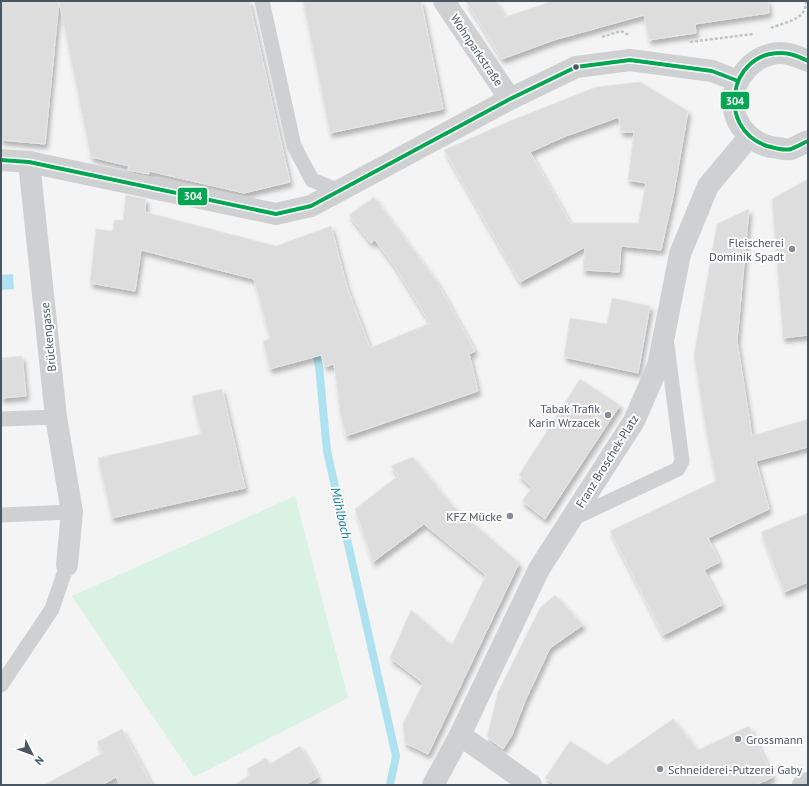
<svg xmlns="http://www.w3.org/2000/svg" width="809" height="786" viewBox="0 0 809 786" font-family="'PT Sans',sans-serif">
<style>
.green{fill:#d9f2e3}
.water{fill:#aee2f0}
.lines{fill:none;stroke-linecap:round;stroke-linejoin:round}
.stream{stroke:#aee2f0;stroke-width:8}
.building{fill:#ddddde;stroke:#e5e6e7;fill-rule:evenodd;filter:url(#shadow)}
.path{stroke:#bcc7c4;stroke-width:2.5;stroke-dasharray:3 2;stroke-linecap:butt}
.service{stroke:#ced0d2;stroke-width:15}
.minor{stroke:#ced0d2;stroke-width:22}
.tertiary{stroke:#ced0d2;stroke-width:22}
.bus-1-casing{stroke:#fff;stroke-width:7}
.bus-1{stroke:#00a651;stroke-width:4}
.bus-dot{fill:#4a5661;stroke:#fff;stroke-width:1.5}
.poi-dot{fill:#868d94;stroke:#fff;stroke-width:1.5}
.labels{text-anchor:middle;dominant-baseline:central;stroke-width:4;stroke-linejoin:round;paint-order:stroke}
.street-label{font-size:12px;fill:#4a5661;stroke:#fff}
.poi-label{font-size:12px;fill:#4a5661;stroke:#fff;text-anchor:end}
.water-label{font-size:13px;font-style:italic;fill:#0c7c9b;stroke:#fff}
.line-badge{stroke:#fff;stroke-width:1.5}
.badge-label{font-size:11px;text-anchor:middle;font-weight:bold;fill:#fff}
</style>
<defs>
<filter id="shadow"><feDropShadow dx="2.5" dy="4.5" stdDeviation="2" flood-color="#0004"/></filter>
</defs>
<rect width="100%" height="100%" fill="#f4f4f4"/>
<path class="green" d="M 295,496 L 348,698 L 194,777 L 72,596 Z"/>
<path class="water" d="M 13,274 L 14,289 L 1,290 L 1,275 Z"/>
<g class="lines">
<path class="stream" d="M 314,346 L 319,366 L 327,451 L 396,756 L 390,785"/>
</g>
<g class="building">
<path d="M 1,1 L 59,1 L 45,144 L 1,140 Z"/>
<path d="M 59,1 L 249,1 L 290,182 L 244,193 L 149,171 L 149,174 L 128,170 L 129,166 L 91,157 Z"/>
<path d="M 303,1 L 421,1 L 443,109 L 330,133 Z"/>
<path d="M 466,1 L 496,1 L 505,17 L 553,1 L 768,1 L 769,13 L 695,24 L 696,33 L 649,40 L 644,15 L 554,40 L 502,59 Z"/>
<path d="M 640,82 L 688,111 L 674,192 L 661,250 L 621,246 L 619,272 L 583,270 L 585,247 L 520,282 L 444,150 L 510,121 L 596,87 ZM 619,117 L 621,132 L 634,132 L 628,180 L 646,183 L 638,223 L 570,223 L 530,152 L 566,136 Z"/>
<path d="M 808,179 L 808,335 L 783,338 L 772,199 Z"/>
<path d="M 126,195 L 146,199 L 145,212 L 276,246 L 331,226 L 347,287 L 370,348 L 430,323 L 393,264 L 375,240 L 371,243 L 349,215 L 374,197 L 437,282 L 475,351 L 469,354 L 478,391 L 346,436 L 340,412 L 334,364 L 325,367 L 321,355 L 270,369 L 263,341 L 270,339 L 254,279 L 141,250 L 135,291 L 90,283 L 96,229 L 113,231 L 114,220 L 123,220 Z"/>
<path d="M 749,209 L 737,341 L 752,436 L 808,419 L 808,447 L 756,461 L 769,509 L 708,538 L 720,562 L 704,570 L 722,605 L 663,635 L 610,531 L 716,481 L 706,431 L 694,355 L 717,224 Z"/>
<path d="M 612,298 L 650,306 L 638,373 L 564,357 L 570,318 L 607,324 Z"/>
<path d="M 22,356 L 26,396 L 1,398 L 1,358 Z"/>
<path d="M 580,379 L 620,405 L 545,519 L 522,501 L 532,487 L 519,475 Z"/>
<path d="M 222,389 L 245,488 L 112,518 L 98,458 L 201,434 L 192,396 Z"/>
<path d="M 413,457 L 451,504 L 519,563 L 428,754 L 405,743 L 403,724 L 423,683 L 390,658 L 411,610 L 452,645 L 486,575 L 424,524 L 373,562 L 355,509 L 398,476 L 391,466 Z"/>
<path d="M 808,513 L 808,582 L 784,592 L 761,532 Z"/>
<path d="M 555,595 L 583,625 L 550,648 L 525,701 L 512,735 L 503,749 L 487,737 L 498,692 L 540,608 Z"/>
<path d="M 673,719 L 698,750 L 749,726 L 773,777 L 756,785 L 556,785 L 545,778 L 570,741 L 607,765 Z"/>
<path d="M 122,729 L 152,785 L 120,785 L 116,777 L 102,785 L 44,785 L 103,753 L 97,742 Z"/>
<path d="M 300,746 L 318,777 L 305,785 L 234,785 L 250,775 L 247,769 L 266,758 L 270,764 Z"/>
</g>
<g class="lines">
<g class="path">
<path d="M 771,28 C 785,22 807,20 806,1"/>
<path d="M 602,37 L 621,31 L 629,35"/>
<path d="M 690,42 L 753,34"/>
</g>
<g class="service">
<path d="M 262,1 L 294,146 L 312,180 L 339,191"/>
<path d="M 1,419 L 56,417"/>
<path d="M 1,515 L 72,512"/>
<path d="M 572,519 L 678,469 L 682,461 L 667,345"/>
<path d="M 1,685 L 52,609 L 67,565"/>
</g>
<g class="minor">
<path d="M 444,1 L 510,99"/>
<path d="M 1,160 L 29,162 L 276,214 L 311,206 L 510,99 L 576,67 L 630,60 L 712,71 L 738,81"/>
<path d="M 29,162 L 56,417 L 72,512 L 67,565"/>
<path d="M 460,735 L 531,785"/>
<path d="M 803,785 L 808,783"/>
</g>
<g class="tertiary">
<path d="M 808,61 C 797,56 785,51 772,54 C 752,58 734,79 733,100 C 733,126 754,147 779,148 C 783,149 787,150 791,149 C 797,147 803,143 808,141"/>
<path d="M 433,785 L 460,735 L 539,569 L 634,421 L 658,366 L 680,254 L 708,186 L 749,137"/>
</g>
<defs>
<g id="bus-1">
<path d="M 808,61 C 800,57 791,53 782,53 C 729,51 715,128 767,146 C 774,148 785,151 791,149 C 797,147 803,143 808,141"/>
<path d="M 1,160 L 29,162 L 276,214 L 311,206 L 510,99 L 576,67 L 630,60 L 712,71 L 738,81"/>
</g>
</defs>
<use href="#bus-1" class="bus-1-casing"/>
<use href="#bus-1" class="bus-1"/>
</g>
<circle class="bus-dot" cx="576" cy="67" r="3.5"/>
<g class="poi-dot">
<circle cx="792" cy="249" r="4"/>
<circle cx="608" cy="415" r="4"/>
<circle cx="510" cy="516" r="4"/>
<circle cx="738" cy="739" r="4"/>
<circle cx="660" cy="769" r="4"/>
</g>
<g class="labels">
<g class="street-label">
<text transform="translate(477 50) rotate(56)">Wohnparkstraße</text>
<text transform="translate(48 337) rotate(-96)">Brückengasse</text>
<text transform="translate(607 461) rotate(-58)">Franz Broschek-Platz</text>
</g>
<g class="poi-label">
<text x="784" y="242">Fleischerei<tspan x="784" dy="14">Dominik Spadt</tspan></text>
<text x="600" y="408">Tabak Trafik<tspan x="600" dy="14">Karin Wrzacek</tspan></text>
<text x="502" y="516">KFZ Mücke</text>
<text x="746" y="739" text-anchor="start">Grossmann</text>
<text x="668" y="769" text-anchor="start">Schneiderei-Putzerei Gaby</text>
</g>
<g class="water-label">
<text transform="translate(341 513) rotate(77)">Mühlbach</text>
</g>
</g>
<g class="line-badge">
<rect x="720" y="91" width="30" height="19" rx="4" fill="#00a651"/>
<rect x="177" y="187" width="31" height="19" rx="4" fill="#00a651"/>
</g>
<g class="badge-label">
<text x="735" y="105">304</text>
<text x="193" y="200">304</text>
</g>
<rect width="809" height="786" fill="none" stroke="#4a5661" stroke-width="4"/>
<g transform="translate(32 754) rotate(132)" stroke="#ffffff" stroke-width="3" paint-order="stroke">
<path d="M0-3L7 15L0 10L-7 15Z" fill="#4a5661"/>
<text y="-6" font-size="11" font-weight="bold" text-anchor="middle" fill="#4a5661">N</text>
</g>
</svg>
